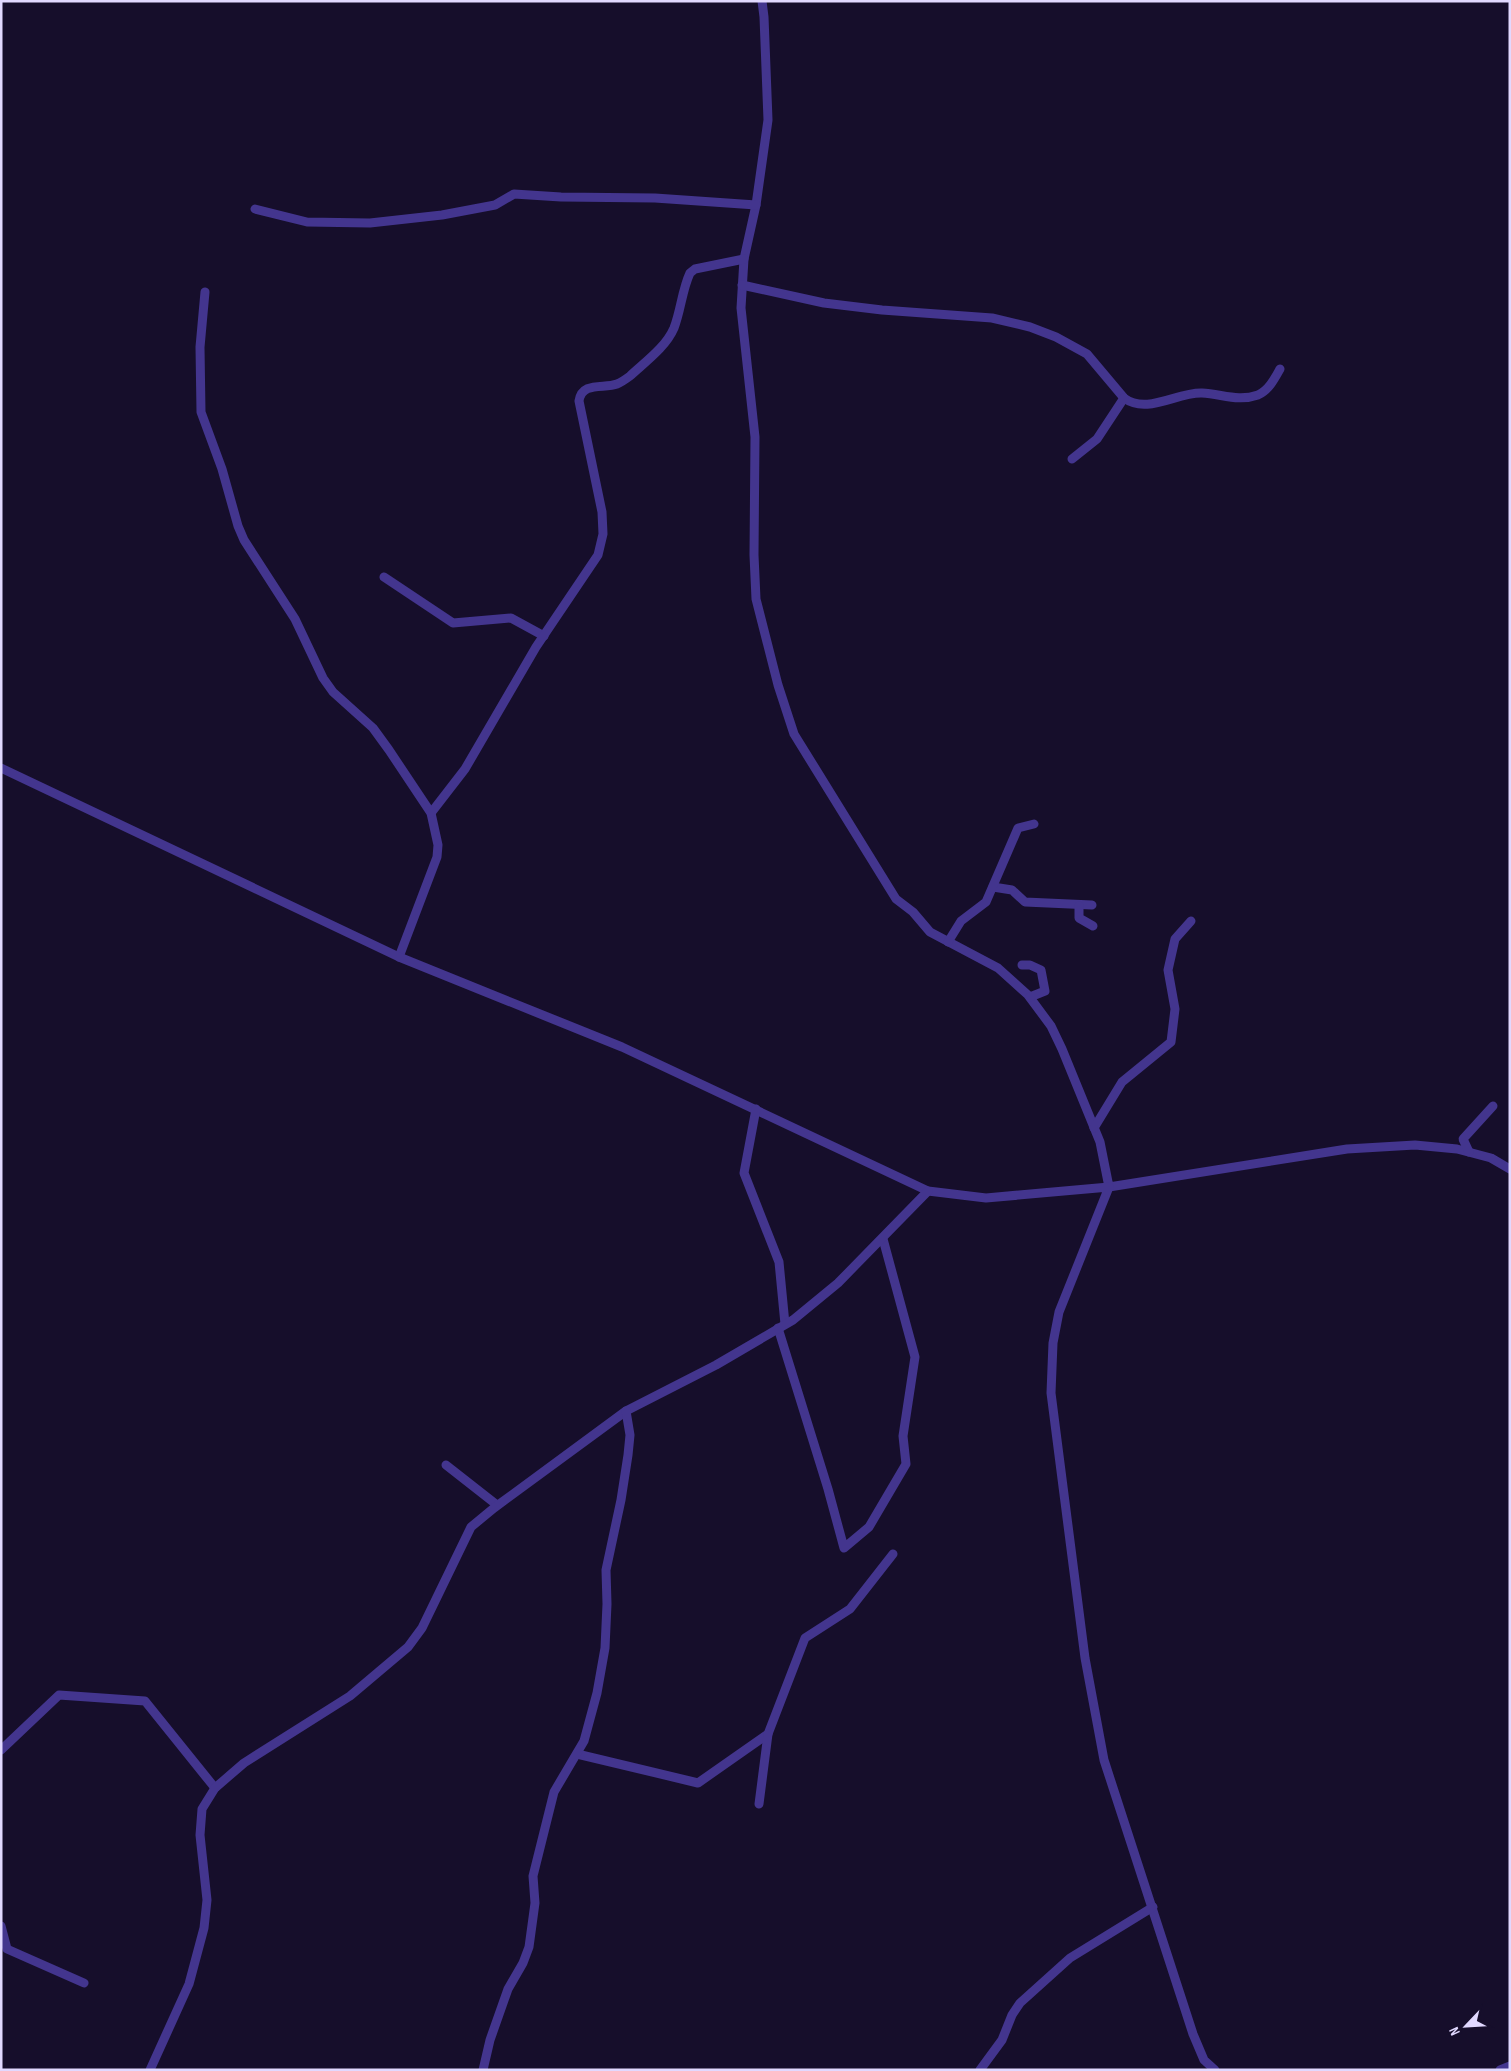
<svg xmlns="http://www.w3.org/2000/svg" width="1511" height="2071" viewBox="0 0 1511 2071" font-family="'Sofia Sans Condensed',sans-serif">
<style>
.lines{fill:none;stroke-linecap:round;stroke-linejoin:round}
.minor{stroke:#43358e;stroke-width:9}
</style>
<rect width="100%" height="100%" fill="#160e2b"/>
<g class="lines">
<g class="minor">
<path d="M 762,1 L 764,17 L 768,120 L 756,205 L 744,259 L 741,308 L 755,437 L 754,555 L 756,599 L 778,685 L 794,734 L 896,899 L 913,912 L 930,932 L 998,968 L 1028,995 L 1051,1026 L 1062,1049 L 1100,1142 L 1109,1187 L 1347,1149 L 1415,1145 L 1457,1149 L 1491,1158 L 1510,1169"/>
<path d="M 255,209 L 307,222 L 370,223 L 442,215 L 495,205 L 514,194 L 561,197 L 655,198 L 756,205"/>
<path d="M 742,285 L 824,303 L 882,310 L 992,318 L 1030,327 L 1056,337 L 1087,354 L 1124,398 C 1147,415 1177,392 1202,393 C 1222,394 1238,402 1258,395 C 1269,390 1275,378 1280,369"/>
<path d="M 205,292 L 200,347 L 201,412 L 222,469 L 238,526 L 244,540 L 295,619 L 323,678 L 333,692 L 373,728 L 389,750 L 431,813 L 438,845 L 437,857 L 399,957"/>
<path d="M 1072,459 L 1097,439 L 1124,398"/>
<path d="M 384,577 L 453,623 L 511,618 L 544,636"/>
<path d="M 1,768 L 399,957 L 622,1047 L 928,1191 L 986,1198 L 1109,1187 L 1059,1312 L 1053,1343 L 1051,1393 L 1085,1658 L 1104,1760 L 1193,2034 L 1204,2060 L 1215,2070"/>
<path d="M 431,813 L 465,769 L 536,647 L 598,555 L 603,534 L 602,512 L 579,401 C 582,381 604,389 617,384 C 622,382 626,379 630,376 C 645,362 666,347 674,328 C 681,310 682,290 690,273 L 695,269 L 744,259"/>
<path d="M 993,887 L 1012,890 L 1025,902 L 1092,905"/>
<path d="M 1079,906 L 1079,918 L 1093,926"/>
<path d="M 948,942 L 961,921 L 986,902 L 1018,828 L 1034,824"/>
<path d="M 1022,965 L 1030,965 L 1041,970 L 1045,991 L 1030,997"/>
<path d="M 756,1109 L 744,1173 L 779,1262 L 785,1324"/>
<path d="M 1094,1128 L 1122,1082 L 1171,1042 L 1175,1009 L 1168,970 L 1175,939 L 1191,921"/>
<path d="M 1469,1152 L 1463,1139 L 1493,1106"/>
<path d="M 778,1328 L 828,1489 L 844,1548 L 869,1527 L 906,1464 L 903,1436 L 915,1357 L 883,1239"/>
<path d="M 446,1465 L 497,1505"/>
<path d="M 1,1750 L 59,1695 L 145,1701 L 215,1788"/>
<path d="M 577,1754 L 698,1783 L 768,1734 L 805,1638 L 850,1609 L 893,1554"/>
<path d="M 759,1804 L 768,1734"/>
<path d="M 1,1926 L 7,1949 L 84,1983"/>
<path d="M 150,2070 L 189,1984 L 204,1928 L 207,1900 L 200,1835 L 202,1809 L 215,1788 L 244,1763 L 350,1696 L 408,1647 L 422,1628 L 471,1527 L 494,1508 L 626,1411 L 716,1365 L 793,1320 L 838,1283 L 928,1191"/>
<path d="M 483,2070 L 490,2040 L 508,1989 L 523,1963 L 529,1947 L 535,1903 L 533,1876 L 554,1792 L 584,1741 L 597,1693 L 605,1648 L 607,1604 L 606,1570 L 621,1500 L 628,1455 L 630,1435 L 626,1411"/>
<path d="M 980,2070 L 1002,2040 L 1012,2015 L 1020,2003 L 1070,1958 L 1153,1907"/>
<path d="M 1500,2070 L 1510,2066"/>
</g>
</g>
<rect width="1511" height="2071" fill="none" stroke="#e1d8ff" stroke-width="5"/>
<g transform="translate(1466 2026) rotate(245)" stroke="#160e2b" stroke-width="4" paint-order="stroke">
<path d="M0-4L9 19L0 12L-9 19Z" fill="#e1d8ff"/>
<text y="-8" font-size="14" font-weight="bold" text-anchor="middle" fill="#e1d8ff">N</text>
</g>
</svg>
